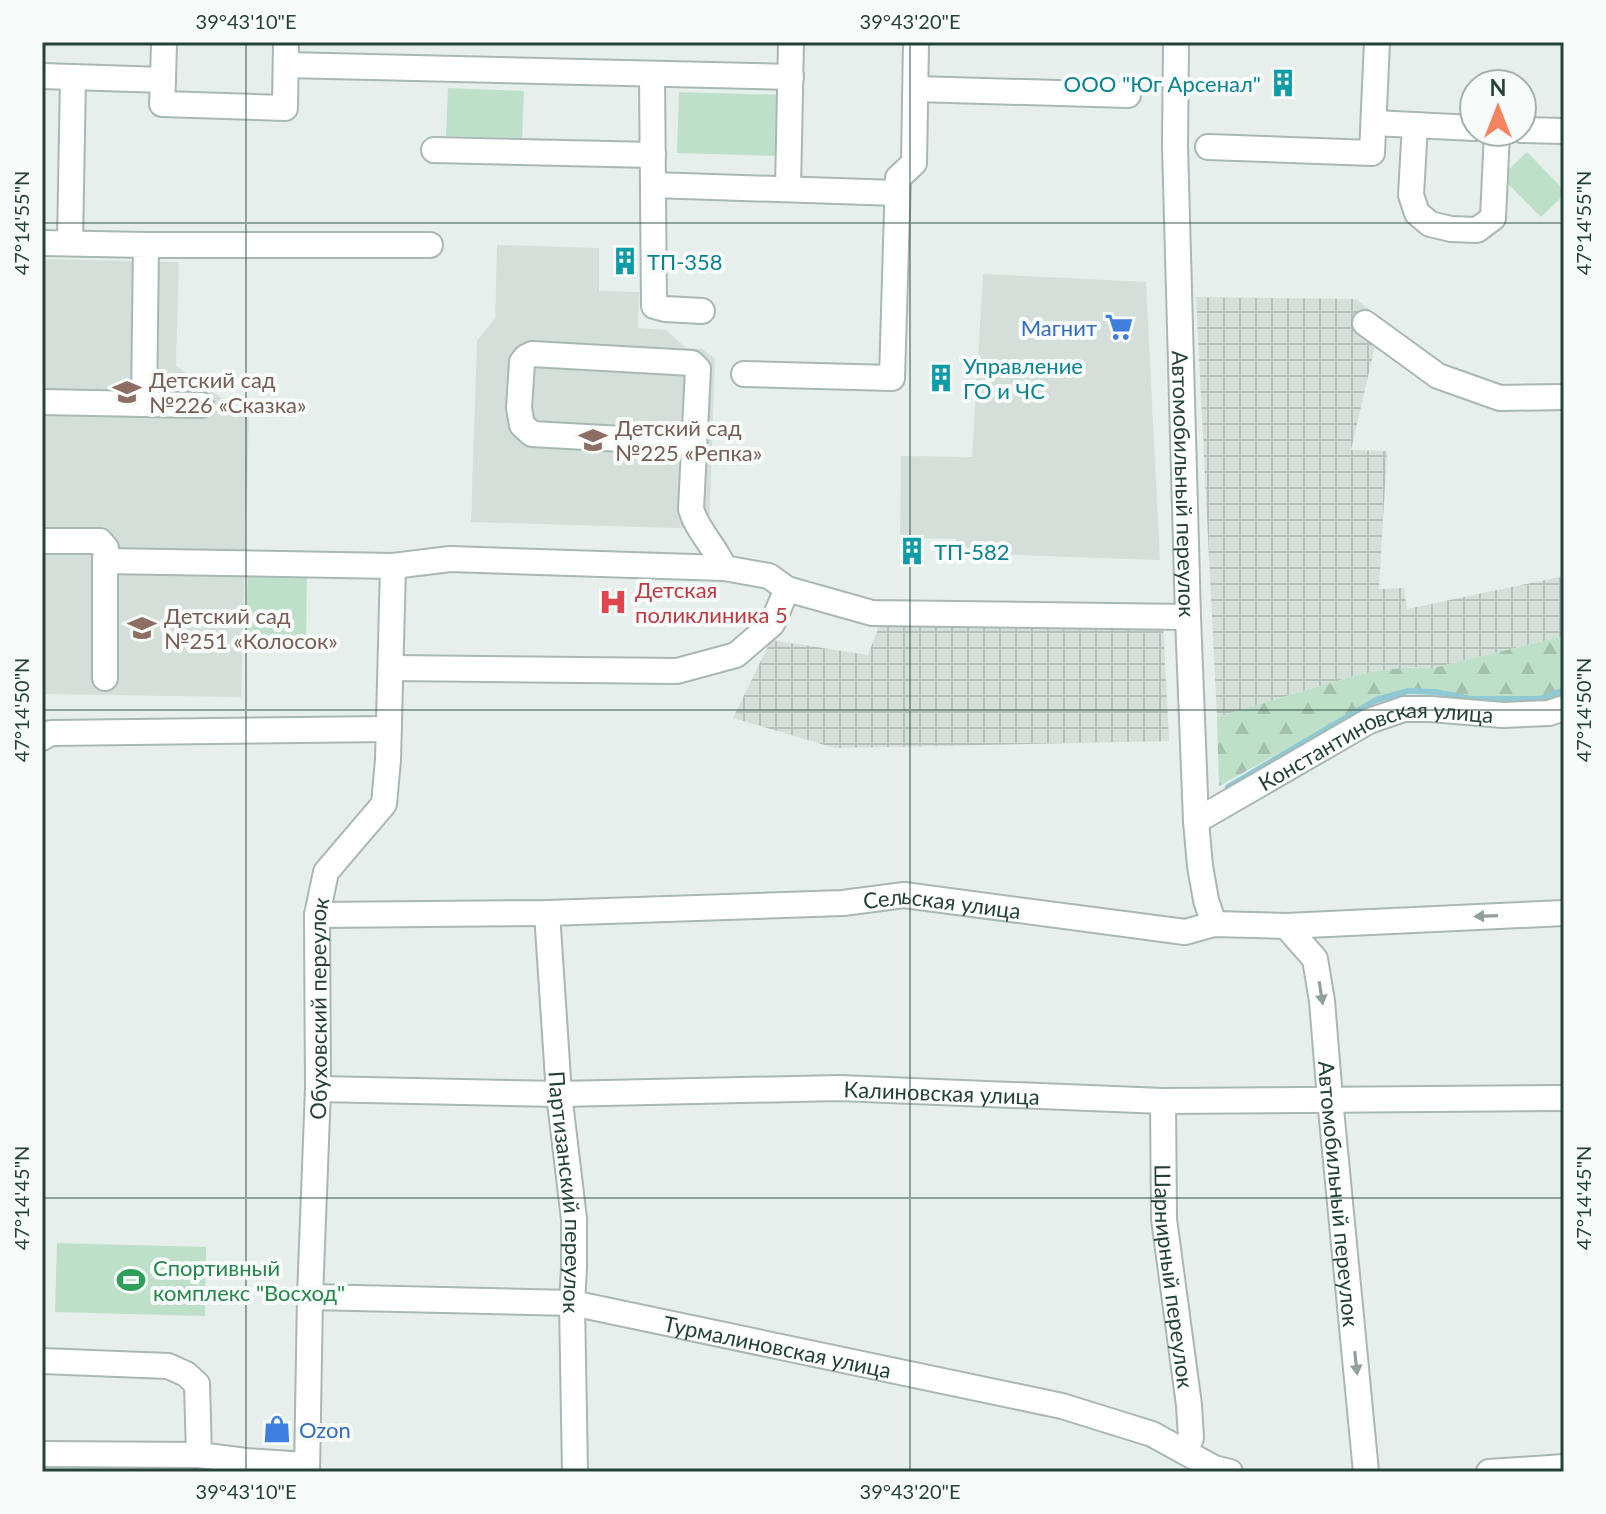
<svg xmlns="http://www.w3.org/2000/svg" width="1606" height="1514" viewBox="0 0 1606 1514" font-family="Lato,sans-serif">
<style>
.built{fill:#d4dfda}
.industrial{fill:url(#industrial-grid)}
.green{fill:#bfe0c8}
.forest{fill:url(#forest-firs)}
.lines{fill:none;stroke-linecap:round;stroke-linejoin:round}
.stream{stroke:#8ec9d4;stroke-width:6}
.minor-casing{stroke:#a8b8b2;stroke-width:28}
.minor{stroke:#fff;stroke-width:24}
.oneway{fill:#92a09c}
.ticks{fill:none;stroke:#24423a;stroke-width:2;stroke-opacity:0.45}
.labels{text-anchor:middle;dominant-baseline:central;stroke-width:8;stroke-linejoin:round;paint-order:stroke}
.culture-label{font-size:22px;fill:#0d838f;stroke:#f7fbf9;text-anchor:start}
.shop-label{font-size:22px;fill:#366cbe;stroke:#f7fbf9;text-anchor:end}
.education-label{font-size:22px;fill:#785e54;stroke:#f7fbf9;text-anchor:start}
.street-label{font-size:22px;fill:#24423a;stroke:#f7fbf9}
.health-label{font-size:22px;fill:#be3a42;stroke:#f7fbf9;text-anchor:start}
.leisure-label{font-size:22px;fill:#27864d;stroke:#f7fbf9;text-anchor:start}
.neatline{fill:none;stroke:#24423a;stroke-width:3}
.ticks-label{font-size:20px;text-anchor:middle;fill:#24423a}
</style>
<defs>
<pattern id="industrial-grid" width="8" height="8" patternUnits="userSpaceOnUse" patternTransform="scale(2)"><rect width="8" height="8" fill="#d4dfda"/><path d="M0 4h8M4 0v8" fill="none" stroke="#b6c1bc"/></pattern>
<pattern id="forest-firs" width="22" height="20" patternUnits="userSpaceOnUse" patternTransform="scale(2)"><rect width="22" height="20" fill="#bfe0c8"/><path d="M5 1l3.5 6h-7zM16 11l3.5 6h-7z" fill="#a4c1ad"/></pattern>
</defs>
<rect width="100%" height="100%" fill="#e6efeb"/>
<g class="built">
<path d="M 497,245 L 599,248 L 599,291 L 639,292 L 638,328 L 666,330 L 686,348 L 702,349 L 715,359 L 709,529 L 471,522 L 477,341 L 495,318 Z"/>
<path d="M 42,259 L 179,262 L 176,366 L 249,418 L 241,697 L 42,694 Z"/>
<path d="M 983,274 L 1146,282 L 1160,560 L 959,553 L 956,539 L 900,538 L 901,456 L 972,457 Z"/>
</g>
<g class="industrial">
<path d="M 1196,297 L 1356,299 L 1372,312 L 1377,324 L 1376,342 L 1351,450 L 1387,451 L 1379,589 L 1404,588 L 1407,609 L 1564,576 L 1564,636 L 1433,668 L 1415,667 L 1377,671 L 1357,675 L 1217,717 Z"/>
<path d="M 880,606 L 1163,620 L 1169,741 L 835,748 L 733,718 L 771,640 L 868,655 L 878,629 Z"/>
</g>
<g class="green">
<path d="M 448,88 L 524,91 L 522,138 L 446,136 Z"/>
<path d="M 679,92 L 785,95 L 784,156 L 677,153 Z"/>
<path d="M 1527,152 L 1564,190 L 1564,195 L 1541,217 L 1501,177 Z"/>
<path d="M 248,568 L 307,569 L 306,642 L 246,641 Z"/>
<path d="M 57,1243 L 206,1247 L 205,1316 L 55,1312 Z"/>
</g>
<path class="forest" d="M 1564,636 L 1564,687 L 1537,700 L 1479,701 L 1443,690 L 1412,689 L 1374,701 L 1219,786 L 1217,717 L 1357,675 C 1382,670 1407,666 1433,668 Z"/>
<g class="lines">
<path class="stream" d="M 1228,787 L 1376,700 L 1408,691 L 1436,692 L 1471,699 L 1540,699 L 1564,690"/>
<defs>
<g id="minor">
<path id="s1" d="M 1176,42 L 1175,146 L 1188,617 L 1196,821 L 1200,866 L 1206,900 L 1214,924"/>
<path d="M 286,65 L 791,77"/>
<path d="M 652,74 L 654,306 L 665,309 L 702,311"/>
<path d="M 42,76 L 163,80 L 164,42"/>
<path d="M 163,80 L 162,104 L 285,108 L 286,42"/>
<path d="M 916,89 L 1128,95"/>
<path d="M 1374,123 L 1474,128"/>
<path d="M 1415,125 L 1411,195 L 1417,213 L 1430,224 L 1451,229 L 1477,230 L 1493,218 L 1497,132"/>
<path d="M 1522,130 L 1564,131"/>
<path d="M 1208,147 L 1372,153 L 1377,42"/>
<path d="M 434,150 L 653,155"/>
<path d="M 653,185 L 897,193"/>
<path d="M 788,189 L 791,42"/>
<path d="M 42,243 L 146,245 L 144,404 L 42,402"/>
<path d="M 70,243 L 73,77"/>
<path d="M 146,245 L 430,245"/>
<path d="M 1365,323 L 1438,376 L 1500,398 L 1564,397"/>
<path d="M 744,374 L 892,378 L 898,178 L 914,163 L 916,42"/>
<path d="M 144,404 L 201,405"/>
<path d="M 694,443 L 532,434 L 522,425 L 519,408 L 522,362 L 526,357 L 532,354 L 692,363 L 698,369 L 691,509 C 697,531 716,547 724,568"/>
<path d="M 42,541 L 100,541 L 106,548 L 105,561"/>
<path d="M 391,668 L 677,671 L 736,655 L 772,624 L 787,589"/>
<path d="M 105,678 L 105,561 L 393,566 L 450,559 L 724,568 L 769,576 L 787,589 L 872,613 L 1188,617"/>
<path d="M 42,738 L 51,733 L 389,729"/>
<path id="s2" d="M 1196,821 L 1369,721 L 1404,709 L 1431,709 L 1503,715 L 1549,713 L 1564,708"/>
<path id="s3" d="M 547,913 L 559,1094 L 574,1219 L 574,1268 L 572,1303 L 575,1472"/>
<path id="s4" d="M 317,915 L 547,913 L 843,903 L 904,895 L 1185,932 L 1214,924 L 1286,926 L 1564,913"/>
<path id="s5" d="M 1286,926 L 1315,959 L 1322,1001 L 1330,1099 L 1366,1472"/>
<path id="s6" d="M 318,1089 L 559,1094 L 839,1088 L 1163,1101 L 1564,1098"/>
<path id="s7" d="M 1163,1101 L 1164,1219 L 1189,1405 L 1191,1438 L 1185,1452"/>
<path id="s8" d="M 310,1297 L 572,1303 L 1062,1406 L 1152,1434 L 1214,1468 L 1230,1472"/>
<path d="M 42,1361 L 168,1366 L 186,1374 L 197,1384 L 199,1455 L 246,1461 L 306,1465"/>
<path d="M 42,1454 L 199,1455"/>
<path id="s9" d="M 307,1472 L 310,1297 L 318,1089 L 317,915 L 326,872 L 384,804 L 388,760 L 393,566"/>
<path d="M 1489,1472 L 1564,1467"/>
</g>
</defs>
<use href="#minor" class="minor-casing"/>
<use href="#minor" class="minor"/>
</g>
<defs><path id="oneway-solid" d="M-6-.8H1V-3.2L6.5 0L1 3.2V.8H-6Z" transform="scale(2)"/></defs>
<g class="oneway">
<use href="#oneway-solid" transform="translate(1486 916) rotate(178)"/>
<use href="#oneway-solid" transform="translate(1321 993) rotate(81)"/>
<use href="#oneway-solid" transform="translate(1356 1363) rotate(84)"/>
</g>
<path class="ticks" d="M 246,42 L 246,1472M 910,42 L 910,1472M 42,223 L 1564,223M 42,710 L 1564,710M 42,1198 L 1564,1198"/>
<defs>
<symbol id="building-bare" viewBox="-9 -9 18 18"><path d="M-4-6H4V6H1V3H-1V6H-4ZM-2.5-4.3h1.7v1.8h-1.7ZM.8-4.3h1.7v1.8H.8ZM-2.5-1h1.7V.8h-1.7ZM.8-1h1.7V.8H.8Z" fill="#0f9aa8" stroke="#f7fbf9" stroke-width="2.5" paint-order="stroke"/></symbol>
<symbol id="supermarket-bare" viewBox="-9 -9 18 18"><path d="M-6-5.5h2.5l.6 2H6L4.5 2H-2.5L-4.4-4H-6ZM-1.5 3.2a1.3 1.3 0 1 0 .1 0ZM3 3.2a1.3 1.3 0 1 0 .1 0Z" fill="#3f7fe0" stroke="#f7fbf9" stroke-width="2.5" paint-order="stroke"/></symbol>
<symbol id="school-bare" viewBox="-9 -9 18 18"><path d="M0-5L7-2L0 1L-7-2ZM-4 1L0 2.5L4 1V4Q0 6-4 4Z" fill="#8d6e63" stroke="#f7fbf9" stroke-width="2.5" paint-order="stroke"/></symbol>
<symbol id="hospital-bare" viewBox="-9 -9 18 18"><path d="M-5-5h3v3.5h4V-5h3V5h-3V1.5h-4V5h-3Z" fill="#e0444e" stroke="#f7fbf9" stroke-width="2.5" paint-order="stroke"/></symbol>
<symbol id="stadium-bare" viewBox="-9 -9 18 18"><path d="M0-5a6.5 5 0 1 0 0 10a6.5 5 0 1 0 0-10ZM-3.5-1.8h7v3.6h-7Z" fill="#2e9e5b" stroke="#f7fbf9" stroke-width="2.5" paint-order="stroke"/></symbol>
<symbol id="shop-bare" viewBox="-9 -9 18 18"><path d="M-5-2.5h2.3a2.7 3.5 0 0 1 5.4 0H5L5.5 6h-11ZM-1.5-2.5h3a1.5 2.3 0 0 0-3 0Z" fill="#3f7fe0" stroke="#f7fbf9" stroke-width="2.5" paint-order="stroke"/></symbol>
</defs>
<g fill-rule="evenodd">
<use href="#building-bare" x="1263" y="63" width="40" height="40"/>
<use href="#building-bare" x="605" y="241" width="40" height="40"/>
<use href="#supermarket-bare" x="1099" y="307" width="40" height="40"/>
<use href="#building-bare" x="921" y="358" width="40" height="40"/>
<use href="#school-bare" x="107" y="372" width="40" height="40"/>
<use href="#school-bare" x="573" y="420" width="40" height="40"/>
<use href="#building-bare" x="892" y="531" width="40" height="40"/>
<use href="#hospital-bare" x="593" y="582" width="40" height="40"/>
<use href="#school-bare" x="122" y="608" width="40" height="40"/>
<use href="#stadium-bare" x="111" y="1260" width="40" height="40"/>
<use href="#shop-bare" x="257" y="1409" width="40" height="40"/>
</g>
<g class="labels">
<g class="culture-label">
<text x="1261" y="83" text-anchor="end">ООО "Юг Арсенал"</text>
<text x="647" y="261">ТП-358</text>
<text x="963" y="365">Управление<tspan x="963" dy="25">ГО и ЧС</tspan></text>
<text x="934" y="551">ТП-582</text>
</g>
<g class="shop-label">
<text x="1097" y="327">Магнит</text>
<text x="299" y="1429" text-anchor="start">Ozon</text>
</g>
<g class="education-label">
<text x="149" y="379">Детский сад<tspan x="149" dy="25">№226 «Сказка»</tspan></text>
<text x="615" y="427">Детский сад<tspan x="615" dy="25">№225 «Репка»</tspan></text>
<text x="164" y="615">Детский сад<tspan x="164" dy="25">№251 «Колосок»</tspan></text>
</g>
<g class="street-label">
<text stroke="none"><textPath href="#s1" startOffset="442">Автомобильный переулок</textPath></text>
<text stroke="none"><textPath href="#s2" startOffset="200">Константиновская улица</textPath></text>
<text stroke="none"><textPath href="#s4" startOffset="626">Сельская улица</textPath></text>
<text stroke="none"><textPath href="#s9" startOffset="464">Обуховский переулок</textPath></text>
<text stroke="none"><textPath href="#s6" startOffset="624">Калиновская улица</textPath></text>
<text stroke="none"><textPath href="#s3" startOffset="280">Партизанский переулок</textPath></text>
<text stroke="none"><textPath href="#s5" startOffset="280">Автомобильный переулок</textPath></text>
<text stroke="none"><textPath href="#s7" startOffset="176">Шарнирный переулок</textPath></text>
<text stroke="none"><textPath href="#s8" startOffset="472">Турмалиновская улица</textPath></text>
</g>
<g class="health-label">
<text x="635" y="589">Детская<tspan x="635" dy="25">поликлиника 5</tspan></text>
</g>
<g class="leisure-label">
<text x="153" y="1267">Спортивный<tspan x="153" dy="25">комплекс "Восход"</tspan></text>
</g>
</g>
<rect width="1606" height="1514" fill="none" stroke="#f7fbf9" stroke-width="88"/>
<g transform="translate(1498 108)"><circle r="38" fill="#f7fbf9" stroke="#a3b1ad" stroke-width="2"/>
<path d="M0-6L14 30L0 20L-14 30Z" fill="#f4845f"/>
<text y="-12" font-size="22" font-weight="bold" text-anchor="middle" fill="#24423a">N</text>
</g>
<rect x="44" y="44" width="1518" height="1426" class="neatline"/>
<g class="ticks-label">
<text x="246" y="29">39°43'10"E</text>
<text x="910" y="29">39°43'20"E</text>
<text transform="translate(22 223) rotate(-90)" y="7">47°14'55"N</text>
<text transform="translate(1584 223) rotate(-90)" y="7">47°14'55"N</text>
<text transform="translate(22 710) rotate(-90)" y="7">47°14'50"N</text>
<text transform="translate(1584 710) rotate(-90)" y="7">47°14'50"N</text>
<text transform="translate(22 1198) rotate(-90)" y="7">47°14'45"N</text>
<text transform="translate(1584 1198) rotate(-90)" y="7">47°14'45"N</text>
<text x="246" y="1499">39°43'10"E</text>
<text x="910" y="1499">39°43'20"E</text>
</g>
</svg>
